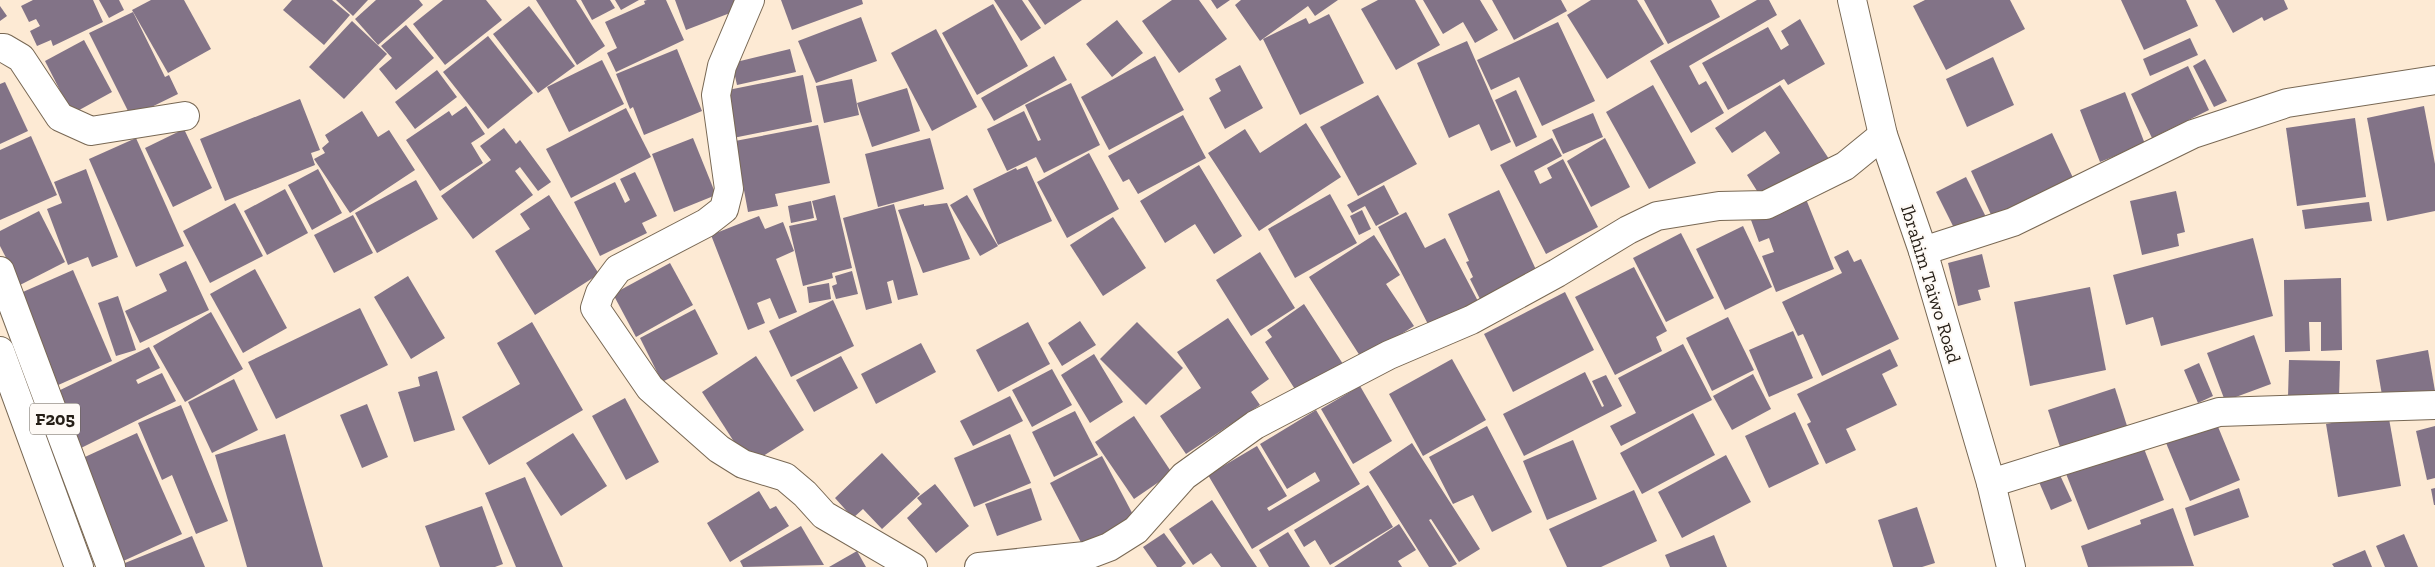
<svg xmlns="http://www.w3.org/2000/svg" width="2435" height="567" viewBox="0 0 2435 567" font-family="'Zilla Slab',serif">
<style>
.building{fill:#827387}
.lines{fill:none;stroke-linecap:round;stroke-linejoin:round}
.minor-casing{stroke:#786854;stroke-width:30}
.major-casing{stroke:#786854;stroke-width:30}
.minor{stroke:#fff;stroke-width:28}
.major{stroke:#fff;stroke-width:28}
.labels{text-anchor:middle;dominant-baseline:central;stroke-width:4.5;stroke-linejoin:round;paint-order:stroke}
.shield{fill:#fefaf6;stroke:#666059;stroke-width:1}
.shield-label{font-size:18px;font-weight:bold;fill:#251e16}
.street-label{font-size:19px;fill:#251e16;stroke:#fefaf6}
</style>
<rect width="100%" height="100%" fill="#fdead4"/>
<g class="building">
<path d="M 33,0 L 93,0 L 103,22 L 53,46 L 51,40 L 37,46 L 30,31 L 40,26 L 36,19 L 29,22 L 21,6 Z"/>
<path d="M 99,0 L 119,0 L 124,10 L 109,18 Z"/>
<path d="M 151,0 L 184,0 L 211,49 L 168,73 L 132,10 Z"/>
<path d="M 292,0 L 332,0 L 350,15 L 324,45 L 283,10 Z"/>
<path d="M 336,0 L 368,0 L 353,16 Z"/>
<path d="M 376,0 L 419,0 L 423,5 L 378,45 L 355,19 Z"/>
<path d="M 443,0 L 486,0 L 502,20 L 445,65 L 413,24 Z"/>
<path d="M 536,0 L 576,0 L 605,46 L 577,65 Z"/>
<path d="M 581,0 L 610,0 L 615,8 L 592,20 Z"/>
<path d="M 615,0 L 639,0 L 621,10 Z"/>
<path d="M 647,0 L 666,0 L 684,40 L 616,72 L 607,53 L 617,48 L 605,22 L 645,4 L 644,1 Z"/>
<path d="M 675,0 L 740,0 L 743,8 L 686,30 Z"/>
<path d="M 781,0 L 862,0 L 863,4 L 792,30 Z"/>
<path d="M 994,0 L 1022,0 L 1041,28 L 1021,41 Z"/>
<path d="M 1028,0 L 1082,0 L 1045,25 Z"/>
<path d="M 1172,0 L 1199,0 L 1227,39 L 1179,73 L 1142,21 Z"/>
<path d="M 1211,0 L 1230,0 L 1217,9 Z"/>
<path d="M 1241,0 L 1338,0 L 1315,16 L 1308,6 L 1260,41 L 1235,5 Z"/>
<path d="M 1378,0 L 1415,0 L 1440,45 L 1396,70 L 1361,9 Z"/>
<path d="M 1423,0 L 1480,0 L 1498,30 L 1475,43 L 1463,22 L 1443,34 Z"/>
<path d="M 1492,0 L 1561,0 L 1567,11 L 1514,40 Z"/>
<path d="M 1591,0 L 1637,0 L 1664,44 L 1607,79 L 1567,15 Z"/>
<path d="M 1644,0 L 1711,0 L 1720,17 L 1668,44 Z"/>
<path d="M 1757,0 L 1769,0 L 1777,15 L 1689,66 L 1699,85 L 1706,81 L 1724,113 L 1691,133 L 1650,61 Z"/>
<path d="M 1925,0 L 2010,0 L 2025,29 L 1946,70 L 1913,6 Z"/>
<path d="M 2121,0 L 2186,0 L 2198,26 L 2144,50 Z"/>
<path d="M 2215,0 L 2284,0 L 2288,9 L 2264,21 L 2262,17 L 2233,33 Z"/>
<path d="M 993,4 L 1028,66 L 977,95 L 942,33 Z"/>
<path d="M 0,6 L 7,16 L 0,21 Z"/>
<path d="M 529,6 L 575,66 L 538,93 L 493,34 Z"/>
<path d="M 133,12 L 165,77 L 169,75 L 178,94 L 131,117 L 89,33 Z"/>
<path d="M 1329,14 L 1364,83 L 1300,115 L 1263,39 L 1306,18 L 1309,24 Z"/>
<path d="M 861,17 L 877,61 L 816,83 L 798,41 Z"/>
<path d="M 1800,19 L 1825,64 L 1788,85 L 1784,79 L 1728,110 L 1702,63 L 1768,27 L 1781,50 L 1789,45 L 1781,31 Z"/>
<path d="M 1117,20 L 1143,53 L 1112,77 L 1086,44 Z"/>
<path d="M 352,21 L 387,54 L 344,99 L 309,67 Z"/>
<path d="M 1558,22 L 1595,101 L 1542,126 L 1519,77 L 1491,90 L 1477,60 Z"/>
<path d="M 406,25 L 434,58 L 396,90 L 379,69 L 392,58 L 381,46 Z"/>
<path d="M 936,29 L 977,107 L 932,131 L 891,53 Z"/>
<path d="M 488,36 L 533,93 L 488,129 L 443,72 Z"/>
<path d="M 2190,38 L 2198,55 L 2150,76 L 2143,59 Z"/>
<path d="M 84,40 L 112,92 L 72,114 L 45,61 Z"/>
<path d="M 1467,41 L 1511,142 L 1491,151 L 1479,124 L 1449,138 L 1417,63 Z"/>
<path d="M 677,49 L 702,111 L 644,135 L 633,107 L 630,109 L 616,74 Z"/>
<path d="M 790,49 L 796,72 L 737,85 L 732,63 Z"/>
<path d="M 1054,56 L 1067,80 L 994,121 L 981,98 Z"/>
<path d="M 1155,56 L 1184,110 L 1109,150 L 1081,97 Z"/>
<path d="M 1993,57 L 2014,105 L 1967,127 L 1946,79 Z"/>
<path d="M 2205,59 L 2227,101 L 2214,107 L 2193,66 Z"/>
<path d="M 602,60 L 624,104 L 569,132 L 547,87 Z"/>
<path d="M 1240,65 L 1263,108 L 1225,129 L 1209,98 L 1221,91 L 1215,79 Z"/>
<path d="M 2188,66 L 2209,110 L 2152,138 L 2131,94 Z"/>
<path d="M 437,70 L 457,97 L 415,129 L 395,102 Z"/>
<path d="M 803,75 L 812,122 L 733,138 L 723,91 Z"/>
<path d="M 852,79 L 859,115 L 824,123 L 816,86 Z"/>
<path d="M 5,82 L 28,131 L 0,144 L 0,84 Z"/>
<path d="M 1071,83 L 1100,145 L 1044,173 L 1036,157 L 1007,171 L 987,129 L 1024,111 L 1038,141 L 1041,140 L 1025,105 Z"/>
<path d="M 1653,85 L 1696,163 L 1649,189 L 1606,112 Z"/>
<path d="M 1780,85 L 1829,159 L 1764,202 L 1747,175 L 1780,153 L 1765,131 L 1732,153 L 1715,128 Z"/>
<path d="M 907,88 L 920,131 L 872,147 L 857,103 Z"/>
<path d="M 1516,90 L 1537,137 L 1516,147 L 1495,100 Z"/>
<path d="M 2125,92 L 2145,144 L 2100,162 L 2080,110 Z"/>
<path d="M 1378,95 L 1417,164 L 1358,196 L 1320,127 Z"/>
<path d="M 300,99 L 320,150 L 311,153 L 315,165 L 225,201 L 200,139 Z"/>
<path d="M 466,106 L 485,134 L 471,143 L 483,163 L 440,191 L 406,140 L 449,111 L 452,116 Z"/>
<path d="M 2424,106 L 2435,164 L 2435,211 L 2387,221 L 2367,118 Z"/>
<path d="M 626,108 L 651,157 L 571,198 L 546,149 Z"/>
<path d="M 362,111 L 378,137 L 389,130 L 415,170 L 350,213 L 314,159 L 325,153 L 322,148 L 329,142 L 325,135 Z"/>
<path d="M 1593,113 L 1603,137 L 1563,154 L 1552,130 Z"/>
<path d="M 1183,115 L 1206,158 L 1138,194 L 1129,179 L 1123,182 L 1108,156 Z"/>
<path d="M 2355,118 L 2366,197 L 2297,206 L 2286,128 Z"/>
<path d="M 1306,123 L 1341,177 L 1259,231 L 1208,153 L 1245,129 L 1260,153 Z"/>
<path d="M 818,125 L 830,183 L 775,194 L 778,206 L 748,212 L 735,141 Z"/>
<path d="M 504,128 L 516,144 L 520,140 L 551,182 L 538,191 L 520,167 L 515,171 L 533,195 L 473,239 L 441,196 L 491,160 L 480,146 Z"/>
<path d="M 184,129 L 212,188 L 173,207 L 145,148 Z"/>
<path d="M 2052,133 L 2074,180 L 1993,219 L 1971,171 Z"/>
<path d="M 31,136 L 57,195 L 0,220 L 0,150 Z"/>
<path d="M 136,138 L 184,246 L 136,267 L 89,159 Z"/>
<path d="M 693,138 L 716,195 L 674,212 L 652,154 Z"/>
<path d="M 930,138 L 944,189 L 878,207 L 865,154 Z"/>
<path d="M 1552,138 L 1562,156 L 1534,171 L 1540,184 L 1552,178 L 1547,168 L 1563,159 L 1598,227 L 1546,254 L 1500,165 Z"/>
<path d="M 1605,138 L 1630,187 L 1591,207 L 1567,161 Z"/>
<path d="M 1089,153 L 1119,209 L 1067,238 L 1037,182 Z"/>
<path d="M 1199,165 L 1242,236 L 1214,254 L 1195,224 L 1165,243 L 1140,201 Z"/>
<path d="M 1027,166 L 1052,221 L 998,245 L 973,189 L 1016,168 L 1017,170 Z"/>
<path d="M 86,169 L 118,257 L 92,267 L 88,257 L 68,265 L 47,209 L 62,203 L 54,182 Z"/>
<path d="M 318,169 L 342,213 L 312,230 L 288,185 Z"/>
<path d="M 635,172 L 657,216 L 642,223 L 647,233 L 600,256 L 574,202 L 615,182 L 625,203 L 630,200 L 620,179 Z"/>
<path d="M 1966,177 L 1987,219 L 1957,234 L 1936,192 Z"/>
<path d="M 416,180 L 438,219 L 377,253 L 355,213 Z"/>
<path d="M 1384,185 L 1399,214 L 1376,226 L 1365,206 L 1352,213 L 1347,205 Z"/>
<path d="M 285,189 L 308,233 L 267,255 L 244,211 Z"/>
<path d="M 1499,190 L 1538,274 L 1481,301 L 1470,279 L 1473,277 L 1466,262 L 1469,261 L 1448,214 Z"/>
<path d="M 2176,191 L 2185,232 L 2177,234 L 2179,246 L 2142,255 L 2130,201 Z"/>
<path d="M 1330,194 L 1357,243 L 1295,278 L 1268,229 Z"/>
<path d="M 549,195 L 599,274 L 535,315 L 495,251 L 530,229 L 520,214 Z"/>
<path d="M 835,195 L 852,268 L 832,273 L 833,278 L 803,286 L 789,226 L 817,220 L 812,201 Z"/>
<path d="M 967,195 L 998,246 L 980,256 L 950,205 Z"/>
<path d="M 1806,199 L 1834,269 L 1776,292 L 1762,256 L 1774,252 L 1769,238 L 1759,242 L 1751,220 Z"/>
<path d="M 811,201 L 814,218 L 791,223 L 788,206 Z"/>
<path d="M 2369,202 L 2372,221 L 2305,229 L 2302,210 Z"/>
<path d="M 235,203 L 263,256 L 210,283 L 183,231 Z"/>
<path d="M 947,203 L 970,259 L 923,273 L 898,210 L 924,204 L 924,206 Z"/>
<path d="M 894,204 L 918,295 L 898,300 L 893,280 L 887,282 L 892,303 L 866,310 L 843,218 Z"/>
<path d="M 1362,210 L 1371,229 L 1359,235 L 1350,216 Z"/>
<path d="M 39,211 L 65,262 L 20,285 L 0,246 L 0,231 Z"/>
<path d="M 1406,212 L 1425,248 L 1445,238 L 1480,305 L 1431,330 L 1378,227 Z"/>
<path d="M 353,215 L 373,253 L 334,273 L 314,235 Z"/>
<path d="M 759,216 L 765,229 L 783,222 L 794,251 L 776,259 L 797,312 L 779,319 L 770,298 L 757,303 L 765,323 L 748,330 L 711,235 Z"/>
<path d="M 1113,217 L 1146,268 L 1103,296 L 1070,245 Z"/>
<path d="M 1743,226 L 1772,287 L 1725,310 L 1696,249 Z"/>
<path d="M 1681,233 L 1714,298 L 1666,322 L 1633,258 Z"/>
<path d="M 1374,235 L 1400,275 L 1386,284 L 1414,326 L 1362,359 L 1309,277 Z"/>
<path d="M 2253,238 L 2273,316 L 2161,346 L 2153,317 L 2126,325 L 2113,275 Z"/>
<path d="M 1848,250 L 1854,262 L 1861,259 L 1899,339 L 1822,376 L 1803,334 L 1798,336 L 1782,302 L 1842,273 L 1834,257 Z"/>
<path d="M 1260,252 L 1295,308 L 1251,336 L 1216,280 Z"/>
<path d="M 1982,254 L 1990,287 L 1978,290 L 1981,300 L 1958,306 L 1948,263 Z"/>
<path d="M 186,261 L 209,310 L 140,343 L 125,311 L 167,291 L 159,274 Z"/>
<path d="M 670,263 L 693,305 L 636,337 L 613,294 Z"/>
<path d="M 1634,267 L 1667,331 L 1656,337 L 1662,351 L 1615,375 L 1575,297 Z"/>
<path d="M 255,269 L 287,328 L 243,353 L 210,294 Z"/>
<path d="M 73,270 L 112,361 L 56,386 L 16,295 Z"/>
<path d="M 852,271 L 858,294 L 836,299 L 832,286 L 837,284 L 835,276 Z"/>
<path d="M 408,276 L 445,338 L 411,359 L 374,297 Z"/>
<path d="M 2341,278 L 2342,350 L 2321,351 L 2321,322 L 2309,322 L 2310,351 L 2285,352 L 2284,280 Z"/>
<path d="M 829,283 L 831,299 L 809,303 L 807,287 Z"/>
<path d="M 2090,287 L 2106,370 L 2030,386 L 2014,302 Z"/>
<path d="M 1565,292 L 1594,350 L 1513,392 L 1484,334 Z"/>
<path d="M 118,296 L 136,350 L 116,356 L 98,303 Z"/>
<path d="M 833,300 L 854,346 L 791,377 L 769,331 Z"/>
<path d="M 1304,304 L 1343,364 L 1298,394 L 1265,342 L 1272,337 L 1267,330 Z"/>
<path d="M 360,308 L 388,365 L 276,419 L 248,362 Z"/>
<path d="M 695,309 L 718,354 L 662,382 L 640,338 Z"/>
<path d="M 211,312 L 243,369 L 185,402 L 153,346 Z"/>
<path d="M 1728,317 L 1754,370 L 1712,391 L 1686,338 Z"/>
<path d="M 1228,318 L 1269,379 L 1251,392 L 1260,405 L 1186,454 L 1160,416 L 1201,388 L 1177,352 Z"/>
<path d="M 1080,321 L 1096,345 L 1062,366 L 1048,343 Z"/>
<path d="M 532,322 L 583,410 L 489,465 L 462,417 L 520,384 L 497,343 Z"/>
<path d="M 1028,322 L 1050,364 L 998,392 L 976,350 Z"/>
<path d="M 1137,322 L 1183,368 L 1146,405 L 1100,359 Z"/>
<path d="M 1793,331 L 1813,378 L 1769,397 L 1749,350 Z"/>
<path d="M 2254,335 L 2271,384 L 2225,401 L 2207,353 Z"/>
<path d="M 921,343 L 936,372 L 876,404 L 861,374 Z"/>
<path d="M 1683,344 L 1712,400 L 1621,446 L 1610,426 L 1636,413 L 1618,378 Z"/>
<path d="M 149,347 L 160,368 L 136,380 L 138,384 L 162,373 L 176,401 L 81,448 L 54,393 Z"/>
<path d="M 1890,349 L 1898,366 L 1882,374 L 1897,405 L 1846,429 L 1856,450 L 1826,464 L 1807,424 L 1811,422 L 1797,394 Z"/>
<path d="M 2428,350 L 2435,391 L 2383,401 L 2376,360 Z"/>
<path d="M 1094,354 L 1123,402 L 1090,423 L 1061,375 Z"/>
<path d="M 756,356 L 804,430 L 749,465 L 702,392 Z"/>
<path d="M 841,356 L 858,388 L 814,412 L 796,380 Z"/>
<path d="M 1452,359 L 1486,420 L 1423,456 L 1389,394 Z"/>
<path d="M 2289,360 L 2340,361 L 2339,398 L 2288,397 Z"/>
<path d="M 2199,363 L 2213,396 L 2198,403 L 2184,370 Z"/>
<path d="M 1052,369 L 1072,405 L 1032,427 L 1012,390 Z"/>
<path d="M 437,371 L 455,430 L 414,442 L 398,392 L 420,386 L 418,377 Z"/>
<path d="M 1585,372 L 1602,407 L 1604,406 L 1592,381 L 1606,375 L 1622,406 L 1524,456 L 1503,414 Z"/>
<path d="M 1753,374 L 1771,409 L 1732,430 L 1713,396 Z"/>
<path d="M 234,379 L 258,430 L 212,453 L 188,402 Z"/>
<path d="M 1360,386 L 1392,441 L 1353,464 L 1321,409 Z"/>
<path d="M 2115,388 L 2128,429 L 2061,450 L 2048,410 Z"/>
<path d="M 1010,396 L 1023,421 L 973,446 L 960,421 Z"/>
<path d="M 625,398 L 659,462 L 626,480 L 592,416 Z"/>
<path d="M 367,404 L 388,457 L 362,468 L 340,415 Z"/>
<path d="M 181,405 L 228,521 L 196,534 L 172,475 L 162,480 L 138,423 Z"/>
<path d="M 1316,410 L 1360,484 L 1252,549 L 1208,475 L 1257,446 L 1287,496 L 1267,508 L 1269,511 L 1320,481 L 1315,472 L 1287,489 L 1260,444 Z"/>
<path d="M 1075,411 L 1098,455 L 1054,477 L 1032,432 Z"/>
<path d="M 1795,412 L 1819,464 L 1769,488 L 1745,436 Z"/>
<path d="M 1693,413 L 1715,455 L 1642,494 L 1620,453 Z"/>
<path d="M 2388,413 L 2401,486 L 2338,497 L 2326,424 Z"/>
<path d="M 1134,416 L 1172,473 L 1134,499 L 1095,442 Z"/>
<path d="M 2214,417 L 2240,480 L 2190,501 L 2164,438 Z"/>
<path d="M 1487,426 L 1532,512 L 1492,532 L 1473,495 L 1453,504 L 1429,457 Z"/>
<path d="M 2435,426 L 2435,478 L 2427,480 L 2416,431 Z"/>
<path d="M 137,433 L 182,534 L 119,563 L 74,462 Z"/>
<path d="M 573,433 L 607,486 L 561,516 L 526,463 Z"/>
<path d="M 285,434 L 323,567 L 247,567 L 215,455 Z"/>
<path d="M 1010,434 L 1031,483 L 974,507 L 954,458 Z"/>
<path d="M 1573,440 L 1597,499 L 1547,520 L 1523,461 Z"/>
<path d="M 2141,441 L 2164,500 L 2088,530 L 2065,471 Z"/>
<path d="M 1412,443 L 1480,549 L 1459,562 L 1431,519 L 1429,520 L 1457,564 L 1451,567 L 1429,567 L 1369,472 Z"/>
<path d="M 882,453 L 920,494 L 882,529 L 863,509 L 853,518 L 835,498 Z"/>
<path d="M 1726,455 L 1751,502 L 1682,538 L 1658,492 Z"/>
<path d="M 1102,456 L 1138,524 L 1086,552 L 1050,483 Z"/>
<path d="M 2059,473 L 2072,501 L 2051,510 L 2039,482 Z"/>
<path d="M 525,477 L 563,567 L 516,567 L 485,493 Z"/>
<path d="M 935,484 L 969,526 L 936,553 L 907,518 L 922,504 L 917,498 Z"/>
<path d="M 1368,485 L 1393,527 L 1330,565 L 1315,540 L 1304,547 L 1294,530 Z"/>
<path d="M 1031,488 L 1042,520 L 997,536 L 985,504 Z"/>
<path d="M 2239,488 L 2249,517 L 2194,536 L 2185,508 Z"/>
<path d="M 2435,488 L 2435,505 L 2434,505 L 2431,489 Z"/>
<path d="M 1634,490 L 1657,541 L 1601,567 L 1567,567 L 1549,529 Z"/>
<path d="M 759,491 L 770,509 L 776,506 L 789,526 L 730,562 L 707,523 Z"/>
<path d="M 1212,500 L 1257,567 L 1221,567 L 1211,553 L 1193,565 L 1169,529 Z"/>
<path d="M 482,506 L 503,564 L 495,567 L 440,567 L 425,526 Z"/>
<path d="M 1917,507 L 1935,563 L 1922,567 L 1893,567 L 1878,520 Z"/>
<path d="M 2173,508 L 2194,566 L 2088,567 L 2081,546 L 2141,524 L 2140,520 Z"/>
<path d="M 1399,524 L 1416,550 L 1398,561 L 1402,567 L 1334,567 Z"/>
<path d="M 801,526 L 824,565 L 743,567 L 740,561 Z"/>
<path d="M 1288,532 L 1310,567 L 1269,567 L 1259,550 Z"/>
<path d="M 1164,533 L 1186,563 L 1181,567 L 1157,567 L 1143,547 Z"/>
<path d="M 2404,534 L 2418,567 L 2385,567 L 2376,546 Z"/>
<path d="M 1714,535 L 1727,567 L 1670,567 L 1665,555 Z"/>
<path d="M 192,536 L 205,567 L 115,567 Z"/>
<path d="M 2365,550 L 2372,567 L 2334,567 L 2332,564 Z"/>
<path d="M 857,551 L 866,567 L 829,567 Z"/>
</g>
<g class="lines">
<defs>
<g id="minor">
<path d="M 750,0 L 722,66 L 716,95 L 729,189 L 724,209 L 706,223 L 618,269 L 600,293 L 595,308 L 650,388 L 719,449 L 743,464 L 785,477 L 805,494 L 824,515 L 913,567"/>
<path d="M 0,48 L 4,48 L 21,58 L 60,117 L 91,131 L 185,116"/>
<path d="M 1923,251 L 2013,222 L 2193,134 L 2287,103 L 2435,80"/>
<path d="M 1991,483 L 2219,412 L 2435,405"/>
<path d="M 979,567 L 1085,556 L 1109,547 L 1136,530 L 1184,476 L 1255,425 L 1389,355 L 1471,320 L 1557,273 L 1628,230 L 1657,216 L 1719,206 L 1766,205 L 1845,166 L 1883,135"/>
</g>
<g id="major">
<path d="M 1852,0 L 1883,135 L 1923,251 L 1991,483 L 2011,567"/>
<path d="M 0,271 L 111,567"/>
<path d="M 0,351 L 79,567"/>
</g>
</defs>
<use href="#minor" class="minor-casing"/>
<use href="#major" class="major-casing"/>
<use href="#minor" class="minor"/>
<use href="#major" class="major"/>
</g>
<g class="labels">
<rect class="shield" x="30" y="403.5" width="50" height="31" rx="4"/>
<g class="shield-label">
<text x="55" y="419">F205</text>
</g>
<g class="street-label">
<text transform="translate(1931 284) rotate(73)">Ibrahim Taiwo Road</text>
</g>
</g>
</svg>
